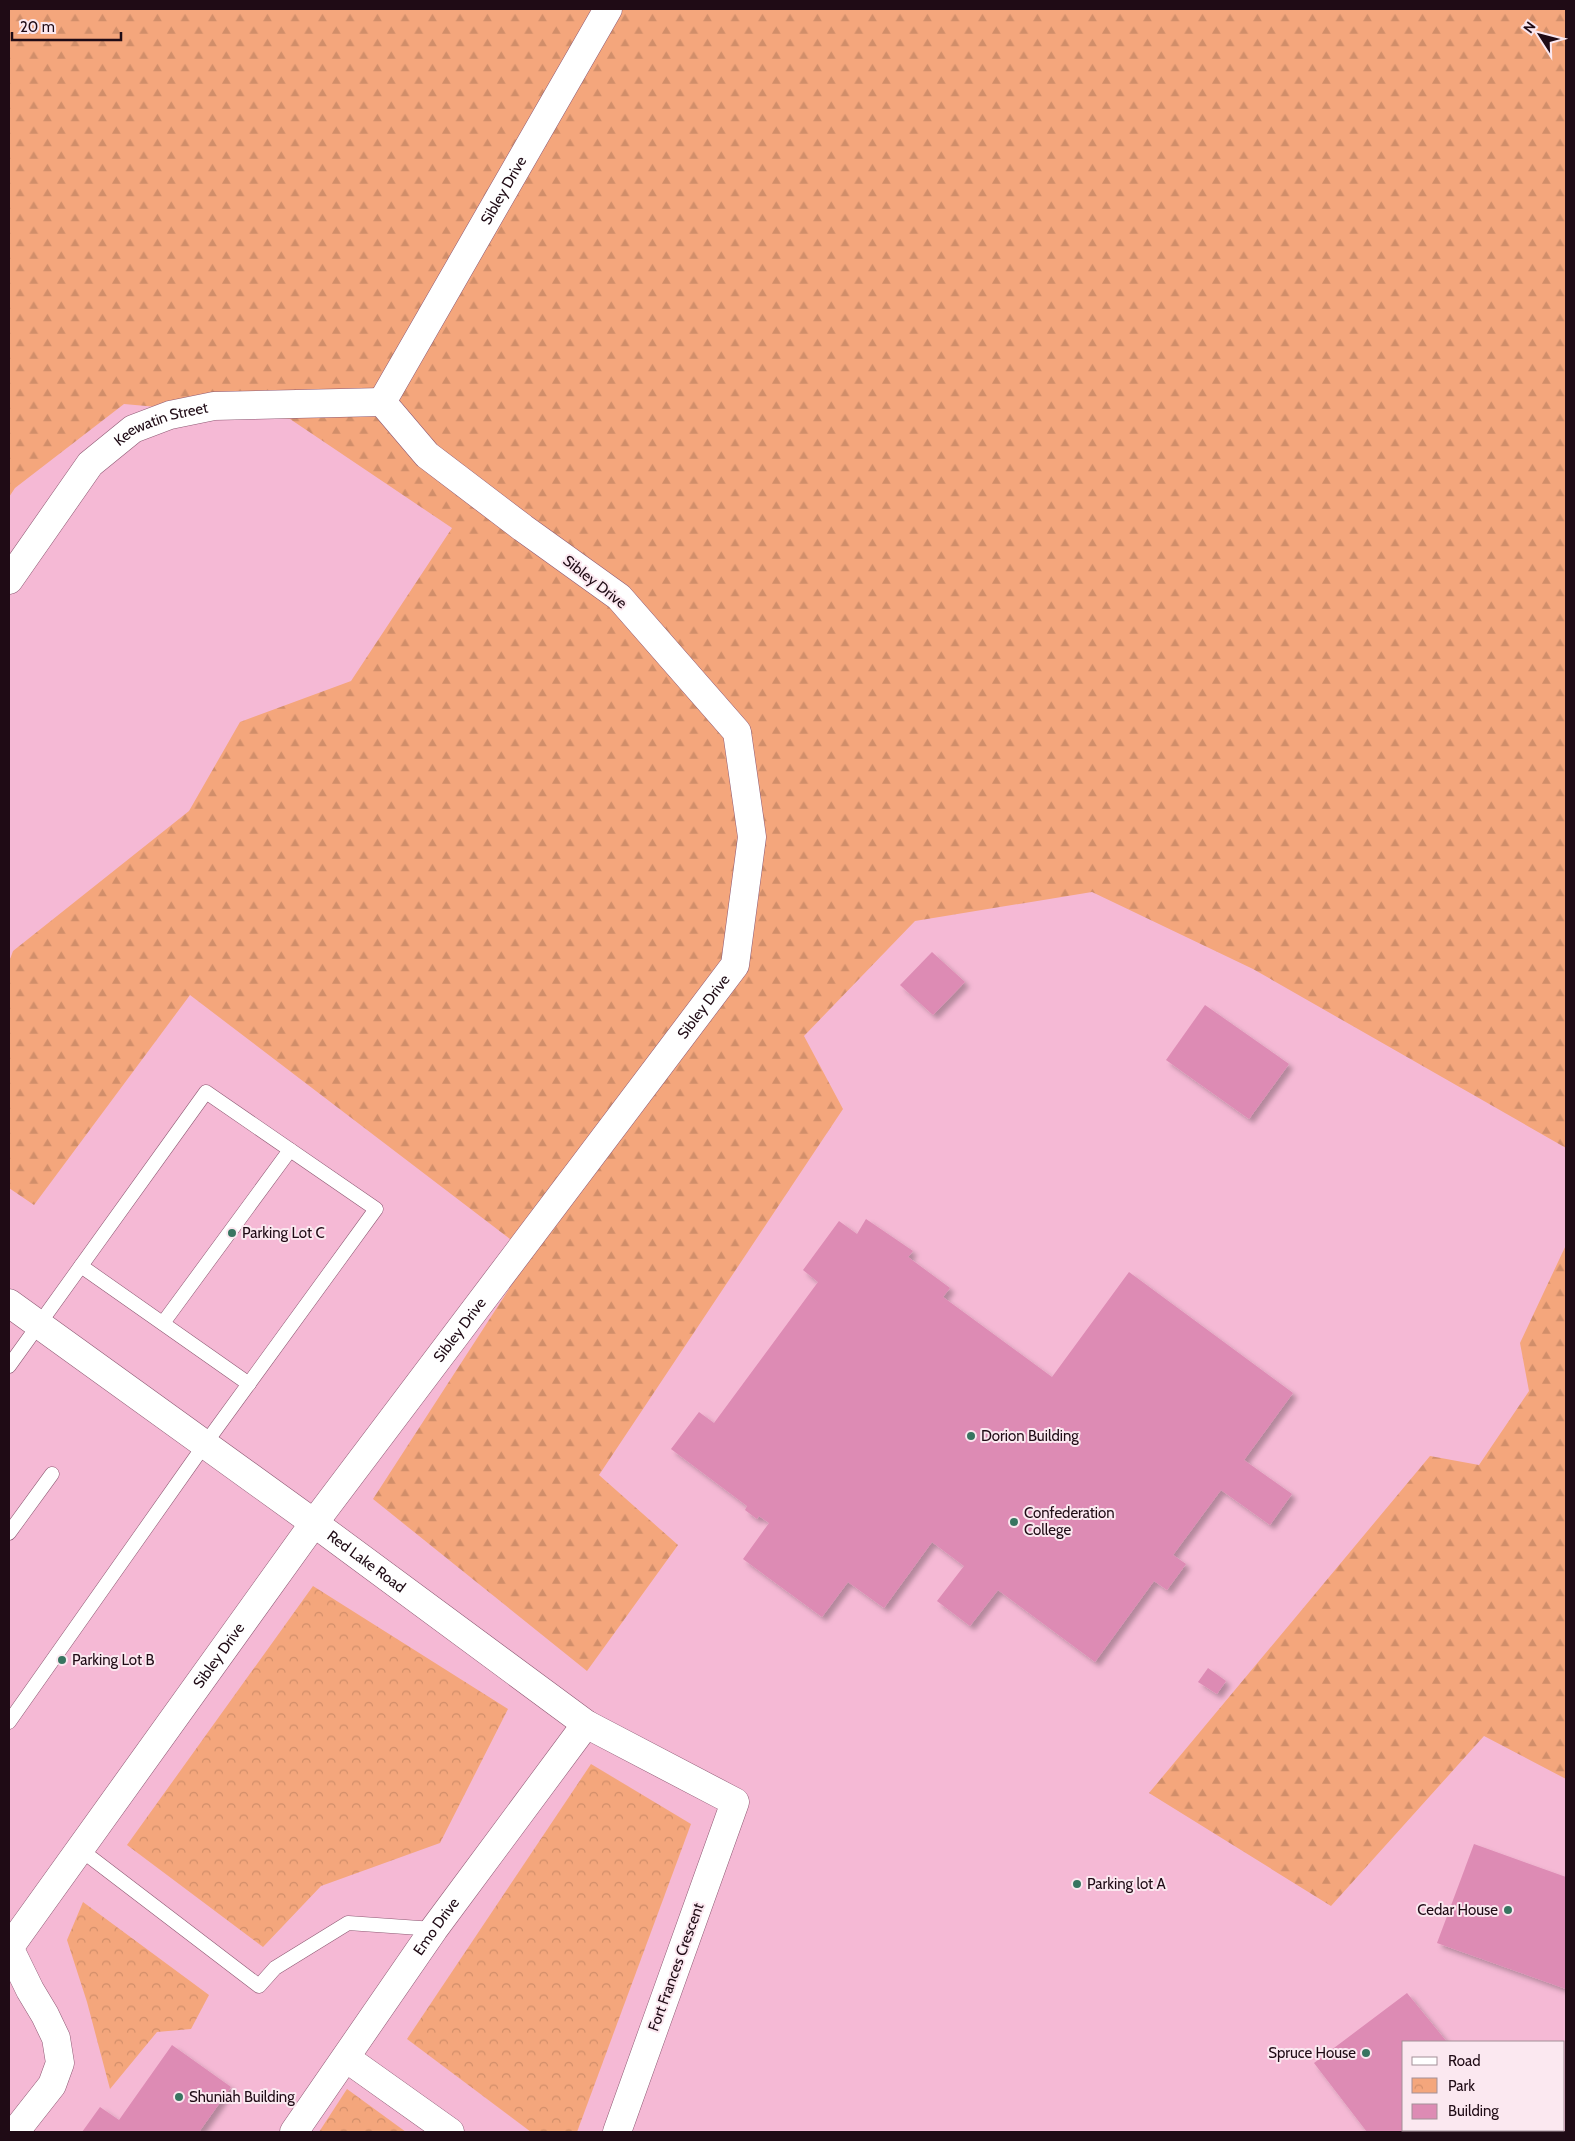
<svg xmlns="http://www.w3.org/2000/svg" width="1575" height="2141" viewBox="0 0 1575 2141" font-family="Cabin,sans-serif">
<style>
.forest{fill:url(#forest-firs)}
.park{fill:url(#park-crowns)}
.building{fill:#dd8bb4;filter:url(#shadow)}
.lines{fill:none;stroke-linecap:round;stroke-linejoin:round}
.lane-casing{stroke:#8e5973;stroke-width:15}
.street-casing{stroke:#8e5973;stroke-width:29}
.lane{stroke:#fff;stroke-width:14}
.street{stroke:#fff;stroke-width:28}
.poi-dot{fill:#387561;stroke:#fbe8f0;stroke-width:2}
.labels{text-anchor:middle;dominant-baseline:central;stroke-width:4;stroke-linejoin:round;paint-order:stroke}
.street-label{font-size:15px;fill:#1f0b15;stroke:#fbe8f0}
.poi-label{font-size:15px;fill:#1f0b15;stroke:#fbe8f0;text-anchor:start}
</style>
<defs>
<pattern id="forest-firs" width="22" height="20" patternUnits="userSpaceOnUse" patternTransform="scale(1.25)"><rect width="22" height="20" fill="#f4a67c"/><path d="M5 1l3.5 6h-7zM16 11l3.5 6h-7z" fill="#d18e6a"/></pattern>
<pattern id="park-crowns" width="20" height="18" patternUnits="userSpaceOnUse" patternTransform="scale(1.25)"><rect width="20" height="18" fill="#f4a67c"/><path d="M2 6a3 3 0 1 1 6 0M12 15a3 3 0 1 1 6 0" fill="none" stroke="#d18e6a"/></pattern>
<filter id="shadow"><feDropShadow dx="4.5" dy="4.5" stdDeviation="2.5" flood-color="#0004"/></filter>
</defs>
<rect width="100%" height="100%" fill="#f5b9d5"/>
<g class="forest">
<path d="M 9,9 L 1566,9 L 1566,1148 L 1253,969 L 1092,892 L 915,921 L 804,1036 L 843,1109 L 599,1475 L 678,1545 L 587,1671 L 373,1499 L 531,1255 L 190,995 L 34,1205 L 9,1188 L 9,962 L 13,951 L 189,811 L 240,722 L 351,681 L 452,528 L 290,419 L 124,404 L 15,488 L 9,497 Z"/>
<path d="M 1566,1245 L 1566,1779 L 1484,1736 L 1331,1906 L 1149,1793 L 1430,1456 L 1479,1465 L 1529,1391 L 1520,1343 Z"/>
</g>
<g class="park">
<path d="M 313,1586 L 508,1709 L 440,1843 L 321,1886 L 263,1947 L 127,1845 Z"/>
<path d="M 591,1764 L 691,1824 L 577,2132 L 531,2132 L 407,2039 Z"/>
<path d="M 83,1902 L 209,1995 L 191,2029 L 157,2032 L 110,2089 L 87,2002 L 67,1940 Z"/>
<path d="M 347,2089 L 406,2132 L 319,2132 Z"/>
</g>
<g class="building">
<path d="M 932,952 L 965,982 L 933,1015 L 900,985 Z"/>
<path d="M 1205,1005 L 1289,1064 L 1249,1119 L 1166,1060 Z"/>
<path d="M 866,1219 L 913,1251 L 908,1257 L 950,1288 L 943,1297 L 1052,1377 L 1129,1272 L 1293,1393 L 1244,1460 L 1292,1494 L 1270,1525 L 1221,1490 L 1173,1555 L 1186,1564 L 1167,1590 L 1154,1581 L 1095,1662 L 998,1590 L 970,1626 L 937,1601 L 964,1566 L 932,1542 L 884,1608 L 848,1582 L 822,1617 L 743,1559 L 769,1523 L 759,1516 L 757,1519 L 745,1510 L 747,1506 L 671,1449 L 699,1412 L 714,1423 L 818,1282 L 803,1270 L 839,1221 L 857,1234 Z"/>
<path d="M 1208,1668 L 1226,1681 L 1217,1694 L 1198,1682 Z"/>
<path d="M 1474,1844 L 1566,1877 L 1566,1989 L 1437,1943 Z"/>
<path d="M 1407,1993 L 1447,2042 L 1404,2042 L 1404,2130 L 1518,2130 L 1520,2132 L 1367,2132 L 1314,2063 Z"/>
<path d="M 172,2045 L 231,2087 L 199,2132 L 82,2132 L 100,2107 L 119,2120 Z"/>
</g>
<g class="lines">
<defs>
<g id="lane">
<path d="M 81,1266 L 249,1384"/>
<path d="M 163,1323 L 290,1150"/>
<path d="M 9,1366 L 206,1092 L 376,1209 L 205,1444 L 9,1722"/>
<path d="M 9,1533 L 52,1474"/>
<path d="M 81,1850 L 259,1986 L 275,1968 L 348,1923 L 434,1929"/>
</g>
<g id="street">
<path id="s1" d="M 382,402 L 608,9"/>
<path id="s2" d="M 9,580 L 90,464 L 133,429 L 170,415 L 214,406 L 382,402"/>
<path id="s3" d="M 9,1303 L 314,1523 L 586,1724 L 735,1802 L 617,2132"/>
<path d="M 9,1947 L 30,1990 L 45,2015 L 56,2038 L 60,2063 L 52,2085 L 15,2132"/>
<path id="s4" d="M 9,1948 L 314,1523 L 735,965 L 752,837 L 737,732 L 619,597 L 523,528 L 427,455 L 382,402"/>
<path d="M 346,2058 L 450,2132"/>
<path id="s5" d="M 294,2132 L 434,1929 L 586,1724"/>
</g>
</defs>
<use href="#lane" class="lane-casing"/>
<use href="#street" class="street-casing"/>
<use href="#lane" class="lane"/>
<use href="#street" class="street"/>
</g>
<g class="poi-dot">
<circle cx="232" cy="1233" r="5"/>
<circle cx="971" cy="1436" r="5"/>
<circle cx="1014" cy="1522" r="5"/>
<circle cx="62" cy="1660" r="5"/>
<circle cx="1077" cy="1884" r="5"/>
<circle cx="1508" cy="1910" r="5"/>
<circle cx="1366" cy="2053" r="5"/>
<circle cx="179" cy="2097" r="5"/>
</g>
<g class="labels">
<g class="street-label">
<text stroke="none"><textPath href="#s1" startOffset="244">Sibley Drive</textPath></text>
<text stroke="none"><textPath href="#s2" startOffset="225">Keewatin Street</textPath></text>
<text transform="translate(595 582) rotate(38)">Sibley Drive</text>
<text stroke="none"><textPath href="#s4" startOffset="1170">Sibley Drive</textPath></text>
<text stroke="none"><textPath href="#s4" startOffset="765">Sibley Drive</textPath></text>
<text stroke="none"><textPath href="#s3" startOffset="441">Red Lake Road</textPath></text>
<text stroke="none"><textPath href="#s4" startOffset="360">Sibley Drive</textPath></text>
<text stroke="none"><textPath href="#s5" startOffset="250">Emo Drive</textPath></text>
<text transform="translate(676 1967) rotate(-70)">Fort Frances Crescent</text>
</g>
<g class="poi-label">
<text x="242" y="1233">Parking Lot C</text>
<text x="981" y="1436">Dorion Building</text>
<text x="1024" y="1513">Confederation<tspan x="1024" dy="17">College</tspan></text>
<text x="72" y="1660">Parking Lot B</text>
<text x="1087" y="1884">Parking lot A</text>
<text x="1498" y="1910" text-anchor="end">Cedar House</text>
<text x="1356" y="2053" text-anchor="end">Spruce House</text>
<text x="189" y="2097">Shuniah Building</text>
</g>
</g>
<rect width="1575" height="2141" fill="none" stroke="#1f0b15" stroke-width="20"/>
<rect x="1402" y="2041" width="162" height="90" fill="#fbe8f0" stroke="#a39098"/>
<rect x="1412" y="2057" width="25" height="8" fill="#ffffff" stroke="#a39098"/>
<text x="1448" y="2066" font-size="15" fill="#1f0b15">Road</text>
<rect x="1412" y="2078" width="25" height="15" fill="url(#park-crowns)" stroke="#a39098"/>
<text x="1448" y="2091" font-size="15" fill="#1f0b15">Park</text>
<rect x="1412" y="2104" width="25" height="15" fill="#dd8bb4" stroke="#a39098"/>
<text x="1448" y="2116" font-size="15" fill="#1f0b15">Building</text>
<g transform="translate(1540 35) rotate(306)" stroke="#fbe8f0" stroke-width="4" paint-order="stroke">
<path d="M0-4L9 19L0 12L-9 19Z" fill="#1f0b15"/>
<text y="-8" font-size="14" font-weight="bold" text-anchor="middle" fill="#1f0b15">N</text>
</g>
<path d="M12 32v8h109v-8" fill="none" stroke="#1f0b15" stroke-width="2.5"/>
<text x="20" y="32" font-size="15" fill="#1f0b15" stroke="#fbe8f0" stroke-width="4" paint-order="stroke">20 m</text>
</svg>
